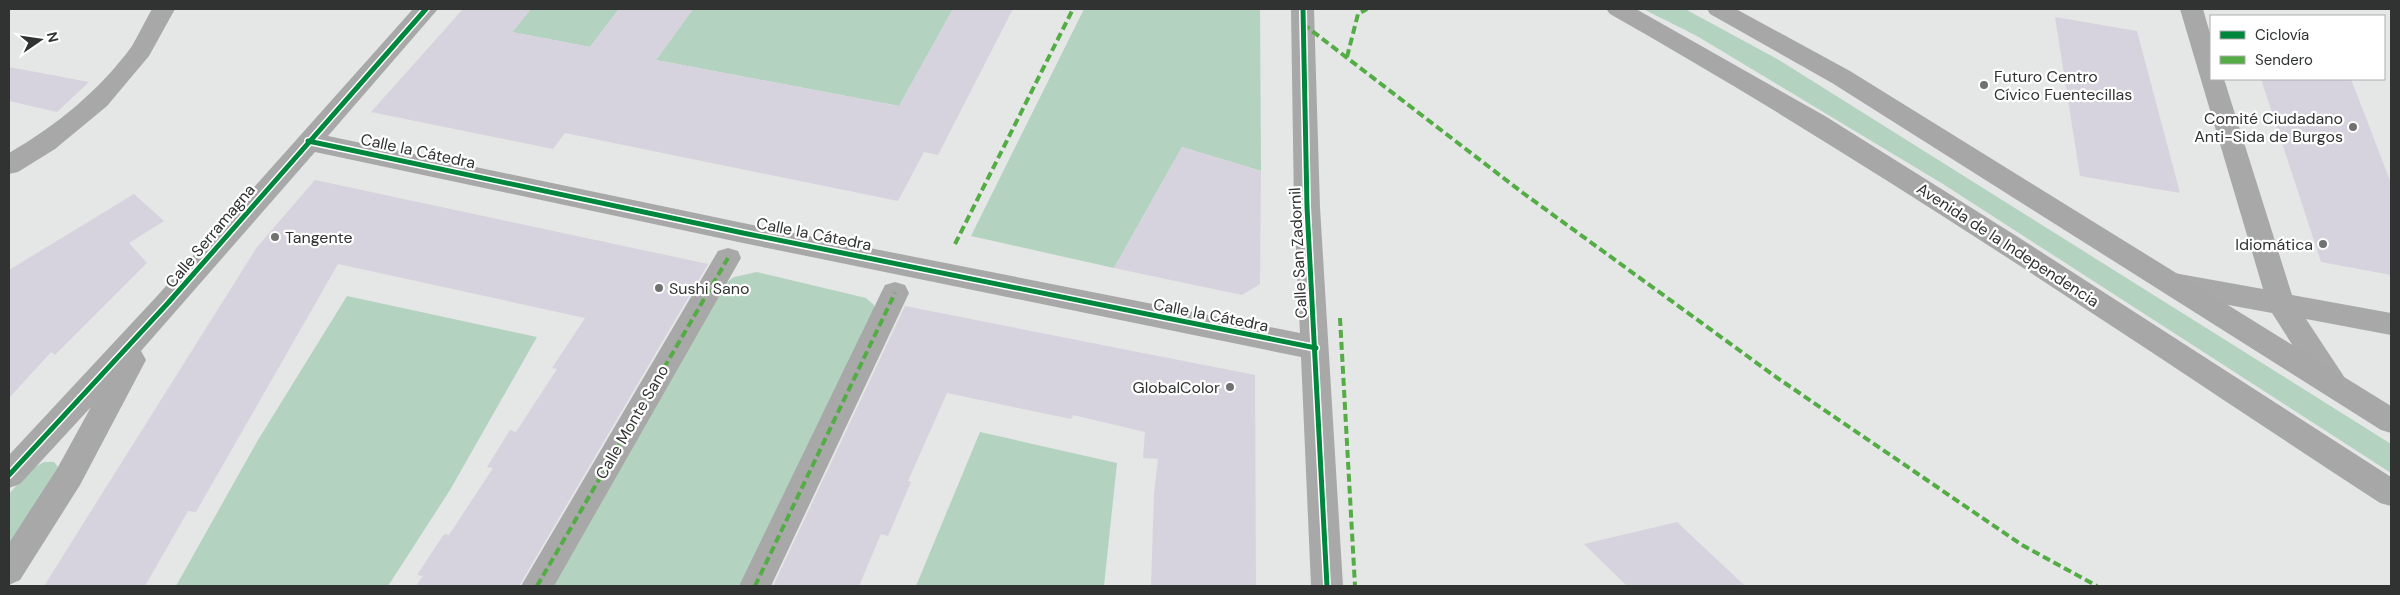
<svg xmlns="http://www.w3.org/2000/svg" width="2400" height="595" viewBox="0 0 2400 595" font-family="'DM Sans',sans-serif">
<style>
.green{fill:#b3d3c0}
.building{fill:#d7d3de}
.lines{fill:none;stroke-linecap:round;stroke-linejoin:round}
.pedestrian{fill:#a8a8a9;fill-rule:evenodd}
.minor{fill:#a8a8a9;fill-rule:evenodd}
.secondary{fill:#a7a7a8;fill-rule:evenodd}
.quiet{stroke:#54ac45;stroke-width:4;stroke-dasharray:8 4;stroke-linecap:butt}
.cycleway-casing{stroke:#fff;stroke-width:8}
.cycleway{stroke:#00873e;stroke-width:5}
.poi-dot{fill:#707171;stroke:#fff;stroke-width:2}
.labels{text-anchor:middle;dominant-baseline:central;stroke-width:4.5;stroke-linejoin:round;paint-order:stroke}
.poi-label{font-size:16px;fill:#313232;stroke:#fff;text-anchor:start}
.street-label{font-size:16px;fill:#313232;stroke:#fff}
</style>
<rect width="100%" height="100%" fill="#e5e6e6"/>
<g class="green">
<path d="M 531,9 L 619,9 L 590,47 L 512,32 Z"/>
<path d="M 693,9 L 953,9 L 899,106 L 656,60 Z"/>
<path d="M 1084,9 L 1260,9 L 1261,171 L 1182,147 L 1114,268 L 971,236 Z"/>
<path d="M 1643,9 L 1685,9 L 1779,60 L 2391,444 L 2391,473 L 1943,184 L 1697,36 Z"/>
<path d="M 757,272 L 866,298 L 874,305 L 876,318 L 745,586 L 551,586 L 723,285 L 734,277 Z"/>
<path d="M 347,296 L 537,337 L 450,490 L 388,586 L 176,586 L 258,440 Z"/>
<path d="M 980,432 L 1117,463 L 1104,586 L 916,586 Z"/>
<path d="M 44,462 L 54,462 L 58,467 L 9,544 L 9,494 L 30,470 Z"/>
</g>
<g class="building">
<path d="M 463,9 L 531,9 L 512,32 L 590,47 L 619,9 L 693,9 L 656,60 L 899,106 L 953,9 L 1013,9 L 938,155 L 924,152 L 898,201 L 565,133 L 553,149 L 371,112 Z"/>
<path d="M 2055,17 L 2137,31 L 2180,193 L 2080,176 Z"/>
<path d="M 9,67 L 89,82 L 57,112 L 9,101 Z"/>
<path d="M 2261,79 L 2351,79 L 2391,183 L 2391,275 L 2321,262 Z"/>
<path d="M 1182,147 L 1261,171 L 1260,284 L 1242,295 L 1114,268 Z"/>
<path d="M 315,180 L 708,264 L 519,586 L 416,586 L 423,576 L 417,575 L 444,534 L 449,535 L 493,468 L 487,467 L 510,430 L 516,432 L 557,369 L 552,368 L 585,318 L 338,264 L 196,512 L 188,511 L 145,586 L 44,586 L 257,247 Z"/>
<path d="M 134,194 L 164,221 L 129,243 L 147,263 L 55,355 L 51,352 L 9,398 L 9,270 Z"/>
<path d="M 905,306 L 1255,375 L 1256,586 L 1151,586 L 1154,494 L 1158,459 L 1143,458 L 1145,432 L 1073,415 L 1071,419 L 947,393 L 908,481 L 911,482 L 888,536 L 881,534 L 859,586 L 773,586 Z"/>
<path d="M 1677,522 L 1745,586 L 1627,586 L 1584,544 Z"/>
</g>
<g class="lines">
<g class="pedestrian">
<path d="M 728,248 L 738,251 L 741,258 L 554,586 L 521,586 L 718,251 Z"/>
<path d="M 895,282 L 905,285 L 909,293 L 771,586 L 739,586 L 881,293 L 885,285 Z"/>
</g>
<g class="minor">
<path d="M 152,9 L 175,9 L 149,56 L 107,106 L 55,149 L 18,172 L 9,174 L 9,153 C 56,126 100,90 132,46 C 139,34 145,21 152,9 Z"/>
<path d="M 413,9 L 438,9 L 328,136 L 743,223 L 1300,333 L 1294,207 L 1291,9 L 1314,9 L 1320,207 L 1343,586 L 1311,586 L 1301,357 L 743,243 L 315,152 L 141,351 L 146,360 L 80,485 L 20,580 L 9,585 L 9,543 L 58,467 L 91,407 L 20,484 L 9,488 L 9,455 L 158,295 Z"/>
<path d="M 2180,9 L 2203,9 L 2211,37 L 2211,79 L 2224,79 L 2292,295 L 2391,313 L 2391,335 L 2306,319 L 2343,375 L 2347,384 L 2343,393 L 2333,396 L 2323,393 L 2272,313 L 2174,295 L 2164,292 L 2160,284 L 2164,276 L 2174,273 L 2263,289 Z"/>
</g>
<g class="secondary">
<path d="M 1606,9 L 1636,9 L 1825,116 L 2018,237 L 2391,477 L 2391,506 L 2380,503 C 2125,336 1875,164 1610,14 Z"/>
<path d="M 1707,9 L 1736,9 L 1850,71 L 2391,406 L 2391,433 L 2381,430 L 1832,83 L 1710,14 Z"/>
</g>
<g class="quiet">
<path d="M 1303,24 L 1523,193 L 1776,377 L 2022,545 L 2097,586"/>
<path d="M 1347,57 L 1358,14 L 1367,9"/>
<path d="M 955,244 L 1073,9"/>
<path d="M 1340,318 L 1355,586"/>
<path d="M 537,586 L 728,258"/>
<path d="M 755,586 L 895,293"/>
</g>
<defs>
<g id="cycleway">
<path d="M 1303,9 L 1307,207 L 1327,586"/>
<path d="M 308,141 L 743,233 L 1316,348"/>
<path d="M 9,475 L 168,303 L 426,9"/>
</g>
</defs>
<use href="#cycleway" class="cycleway-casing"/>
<use href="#cycleway" class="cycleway"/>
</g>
<g class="poi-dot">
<circle cx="1984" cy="85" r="5"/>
<circle cx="2353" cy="127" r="5"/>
<circle cx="275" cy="237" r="5"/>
<circle cx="2323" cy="244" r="5"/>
<circle cx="659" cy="288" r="5"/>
<circle cx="1230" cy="387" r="5"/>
</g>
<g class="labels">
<g class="poi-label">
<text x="1994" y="76">Futuro Centro<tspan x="1994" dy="18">Cívico Fuentecillas</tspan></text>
<text x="2343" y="118" text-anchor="end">Comité Ciudadano<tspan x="2343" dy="18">Anti-Sida de Burgos</tspan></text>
<text x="285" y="237">Tangente</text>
<text x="2313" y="244" text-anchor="end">Idiomática</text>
<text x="669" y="288">Sushi Sano</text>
<text x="1220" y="387" text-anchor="end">GlobalColor</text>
</g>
<g class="street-label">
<text transform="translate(418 151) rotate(12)">Calle la Cátedra</text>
<text transform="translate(814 234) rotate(11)">Calle la Cátedra</text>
<text transform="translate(210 236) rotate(-50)">Calle Serramagna</text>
<text transform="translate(2008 245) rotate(33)">Avenida de la Independencia</text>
<text transform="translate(1298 253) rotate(-93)">Calle San Zadornil</text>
<text transform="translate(1211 315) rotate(11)">Calle la Cátedra</text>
<text transform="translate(632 422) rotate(-60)">Calle Monte Sano</text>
</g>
</g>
<rect width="2400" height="595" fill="none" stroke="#313232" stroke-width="20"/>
<rect x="2210" y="15" width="175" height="65" fill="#ffffff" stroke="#adadad"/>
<rect x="2220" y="31" width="25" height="8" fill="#00873e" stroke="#adadad"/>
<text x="2255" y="40" font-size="15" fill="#313232">Ciclovía</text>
<rect x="2220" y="56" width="25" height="8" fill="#54ac45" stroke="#adadad"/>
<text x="2255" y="65" font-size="15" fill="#313232">Sendero</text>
<g transform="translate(40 40) rotate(77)" stroke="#ffffff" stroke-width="4" paint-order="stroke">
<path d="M0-4L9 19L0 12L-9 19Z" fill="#313232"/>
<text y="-8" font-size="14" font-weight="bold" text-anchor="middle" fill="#313232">N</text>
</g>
</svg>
